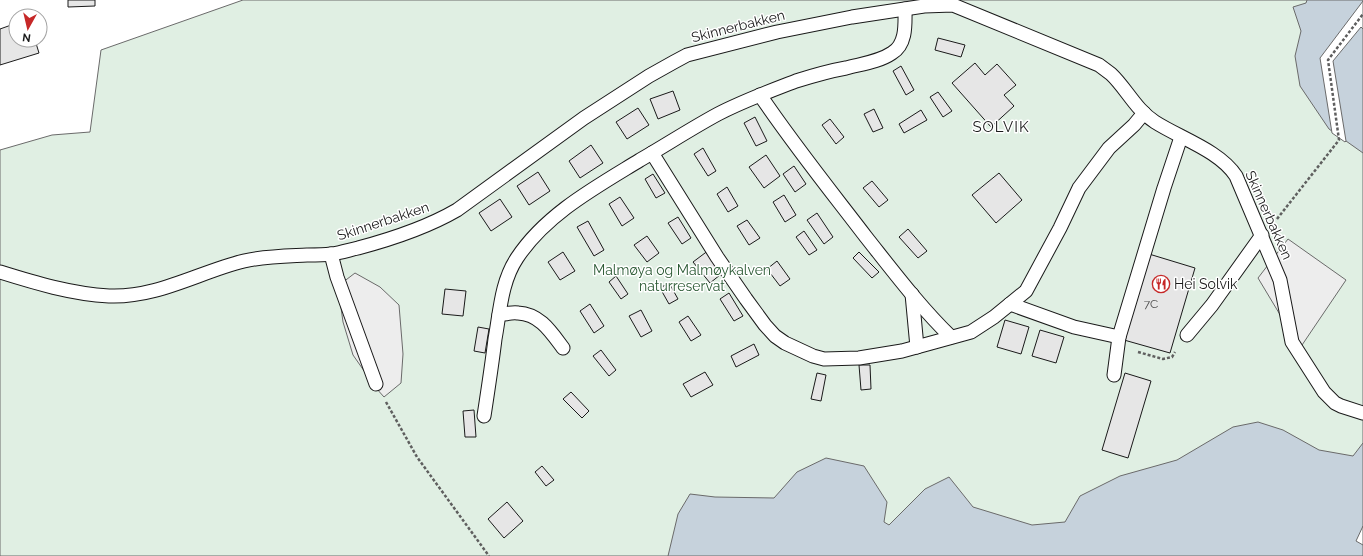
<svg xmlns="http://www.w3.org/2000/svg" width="1363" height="556" viewBox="0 0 1363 556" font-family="Raleway,sans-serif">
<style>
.green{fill:#e0efe3;stroke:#6a6a6a}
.parking{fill:#ededed;stroke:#6a6a6a}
.water{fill:#c6d2dc;stroke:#6a6a6a}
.pier{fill:#fff;stroke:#6a6a6a}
.building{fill:#e6e6e6;stroke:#1a1a1a}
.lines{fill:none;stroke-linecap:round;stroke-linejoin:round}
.lane-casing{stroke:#1a1a1a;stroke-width:15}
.path{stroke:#5f5f5f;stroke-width:2.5;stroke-dasharray:3 2;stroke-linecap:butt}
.lane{stroke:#fff;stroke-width:13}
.labels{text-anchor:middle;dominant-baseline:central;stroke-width:3;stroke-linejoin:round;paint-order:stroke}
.number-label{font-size:12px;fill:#4d4d4d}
.street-label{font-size:14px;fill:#1a1a1a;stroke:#fff}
.park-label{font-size:14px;fill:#2b5a34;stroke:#fff}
.poi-label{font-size:14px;fill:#1a1a1a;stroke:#fff;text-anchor:start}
.neighbourhood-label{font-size:15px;letter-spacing:1px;fill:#1a1a1a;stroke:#fff}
</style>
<rect width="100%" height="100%" fill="#fff"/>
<path class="green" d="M 243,0 L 1363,0 L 1363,556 L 0,556 L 0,150 L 52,135 L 90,132 L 101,50 Z"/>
<g class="parking">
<path d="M 1288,239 L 1346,280 L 1300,348 L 1258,278 Z"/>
<path d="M 355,273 L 380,287 L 399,305 L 403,354 L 401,383 L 384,397 L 376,388 L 353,355 L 343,322 L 338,286 Z"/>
</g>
<g class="water">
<path d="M 1307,0 L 1363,0 L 1363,153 L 1329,129 L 1300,86 L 1295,56 L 1301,31 L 1293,7 L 1306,3 Z"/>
<path d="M 1258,422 L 1283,430 L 1319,450 L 1353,456 L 1363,443 L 1363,556 L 668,556 L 678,514 L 690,494 L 715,497 L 774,498 L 797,472 L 826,458 L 864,466 L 887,502 L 884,522 L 889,525 L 925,489 L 949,477 L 973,507 L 1032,525 L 1065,522 L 1080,496 L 1120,476 L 1177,460 L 1233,427 Z"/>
</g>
<g class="pier">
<path d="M 1363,1 L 1363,29 L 1361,27 L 1333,61 L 1346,141 L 1345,142 L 1332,133 L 1320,58 Z"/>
<path d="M 1363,526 L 1363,545 L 1356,541 Z"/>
</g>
<g class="building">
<path d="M 68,0 L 95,0 L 95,6 L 68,7 Z"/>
<path d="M 14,24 L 16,31 L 16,40 L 35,40 L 39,53 L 0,65 L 0,29 Z"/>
<path d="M 938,38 L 965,45 L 961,57 L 935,50 Z"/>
<path d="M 975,63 L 985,75 L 997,64 L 1016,85 L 1004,95 L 1014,106 L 991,127 L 952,83 Z"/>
<path d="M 901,66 L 914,90 L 906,95 L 893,71 Z"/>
<path d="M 673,91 L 680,110 L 658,119 L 650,99 Z"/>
<path d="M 938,92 L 952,111 L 943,117 L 930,97 Z"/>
<path d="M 638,108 L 649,125 L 627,139 L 616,122 Z"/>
<path d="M 874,109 L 883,128 L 873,132 L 864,114 Z"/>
<path d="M 921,110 L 927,120 L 904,133 L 899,124 Z"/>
<path d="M 755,117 L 767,141 L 756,146 L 744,123 Z"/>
<path d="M 830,119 L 844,137 L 836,144 L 822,125 Z"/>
<path d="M 591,145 L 603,163 L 580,178 L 569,161 Z"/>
<path d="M 703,148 L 716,171 L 708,176 L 694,154 Z"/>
<path d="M 766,155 L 780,176 L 764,188 L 749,167 Z"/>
<path d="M 794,166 L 806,184 L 795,192 L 783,174 Z"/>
<path d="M 538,172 L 550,191 L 529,205 L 517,186 Z"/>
<path d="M 999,173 L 1022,200 L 996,223 L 972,195 Z"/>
<path d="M 653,174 L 665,193 L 656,198 L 645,179 Z"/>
<path d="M 872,181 L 888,200 L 879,207 L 863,188 Z"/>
<path d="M 727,187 L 738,206 L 728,212 L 717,194 Z"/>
<path d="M 784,195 L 796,215 L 785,222 L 773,202 Z"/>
<path d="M 620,197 L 634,218 L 622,226 L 609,204 Z"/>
<path d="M 500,199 L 512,217 L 491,231 L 479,213 Z"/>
<path d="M 817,213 L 833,237 L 824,244 L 807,220 Z"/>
<path d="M 678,217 L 691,238 L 682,244 L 668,223 Z"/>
<path d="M 747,220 L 760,238 L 749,245 L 737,226 Z"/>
<path d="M 588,221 L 604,250 L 594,256 L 577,227 Z"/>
<path d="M 908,229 L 927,251 L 918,258 L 899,237 Z"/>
<path d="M 804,231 L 817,250 L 809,255 L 796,237 Z"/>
<path d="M 647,236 L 659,253 L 647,262 L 634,245 Z"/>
<path d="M 709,250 L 725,271 L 710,283 L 693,262 Z"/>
<path d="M 563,252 L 575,271 L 560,280 L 548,262 Z"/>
<path d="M 859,252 L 879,272 L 872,278 L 853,258 Z"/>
<path d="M 1149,254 L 1195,268 L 1170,353 L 1124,340 Z"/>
<path d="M 777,261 L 790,279 L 780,286 L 767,269 Z"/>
<path d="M 616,276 L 628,294 L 621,299 L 609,282 Z"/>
<path d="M 669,283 L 678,299 L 669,304 L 660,288 Z"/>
<path d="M 445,289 L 466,291 L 463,316 L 442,314 Z"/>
<path d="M 729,293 L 743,316 L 734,321 L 720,299 Z"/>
<path d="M 590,304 L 604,326 L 594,333 L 580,311 Z"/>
<path d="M 641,310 L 652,331 L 641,337 L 629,316 Z"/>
<path d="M 688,316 L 701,335 L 691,341 L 679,322 Z"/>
<path d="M 1005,320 L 1029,327 L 1021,354 L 997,347 Z"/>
<path d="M 478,327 L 489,329 L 485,353 L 474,351 Z"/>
<path d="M 1040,330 L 1064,337 L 1056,363 L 1032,356 Z"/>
<path d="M 754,344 L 759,355 L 736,367 L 731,356 Z"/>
<path d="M 601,350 L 616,370 L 609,376 L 593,356 Z"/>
<path d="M 859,365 L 870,365 L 871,389 L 861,390 Z"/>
<path d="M 705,372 L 713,385 L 691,397 L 683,384 Z"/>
<path d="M 817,373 L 826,375 L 821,401 L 811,399 Z"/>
<path d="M 1125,373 L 1151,381 L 1128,458 L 1102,450 Z"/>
<path d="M 571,392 L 589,411 L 582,418 L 563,399 Z"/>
<path d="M 474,410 L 476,437 L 465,437 L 463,411 Z"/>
<path d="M 542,466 L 554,480 L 546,486 L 535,472 Z"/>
<path d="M 507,502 L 523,521 L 504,538 L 488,519 Z"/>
</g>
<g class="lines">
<defs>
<g id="lane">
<path d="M 760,95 C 793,144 830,190 866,237 C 893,271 920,307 951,337"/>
<path d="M 652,153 L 717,257 L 746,299 L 765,325 L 775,336 L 785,343 L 813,356 L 824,359 L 859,358 L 902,351 L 971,332 L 994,317 L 1026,291 L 1060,228 L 1079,188 L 1109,148 L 1134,125 L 1144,113"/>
<path d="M 331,254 L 337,277 L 376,384"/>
<path d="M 0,272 C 35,283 72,294 109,296 C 157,298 199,272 244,261 C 265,256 286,256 307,255 C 315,255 324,255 331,254 C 340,253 349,250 358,248 C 392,239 426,228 457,210 L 584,118 L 649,76 L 674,62 L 687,55 L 777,32 L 852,17 L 924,6 L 953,5 L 1099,65 C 1103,68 1107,71 1111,74 C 1126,88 1136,110 1155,122 C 1180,138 1220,151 1236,176 L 1280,280 L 1292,342 L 1324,392 L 1335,403 L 1341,406 L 1363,413"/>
<path d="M 912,294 L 917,347"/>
<path d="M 1010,304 L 1074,327 L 1119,337"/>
<path d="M 499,315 C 505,314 512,312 518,313 C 540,314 551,332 563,348"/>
<path d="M 1187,335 L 1212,305 L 1262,235"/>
<path d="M 1114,375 L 1119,337 L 1164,188 L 1181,137"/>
<path d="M 484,416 C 488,390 492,364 495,339 C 500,312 501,282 517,258 C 546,214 596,187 640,160 C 666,145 692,128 718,114 C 743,101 770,91 796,81 C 812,76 829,71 846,68 C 861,64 879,62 892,53 C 907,44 905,23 905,9"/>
</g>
</defs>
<use href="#lane" class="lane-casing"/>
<g class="path">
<path d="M 1277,219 L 1339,140 L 1328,60 L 1363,14"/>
<path d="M 1138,352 L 1163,359 L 1172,357 L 1175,352"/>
<path d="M 386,402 L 417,457 L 489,556"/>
</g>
<use href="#lane" class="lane"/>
</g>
<defs>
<symbol id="restaurant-ring" viewBox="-11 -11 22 22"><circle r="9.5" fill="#fff" stroke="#c62828" stroke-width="1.5"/><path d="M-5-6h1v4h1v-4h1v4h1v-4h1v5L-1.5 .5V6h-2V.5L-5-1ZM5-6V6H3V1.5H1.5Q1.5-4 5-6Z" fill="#c62828"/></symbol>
</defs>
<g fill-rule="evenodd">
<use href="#restaurant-ring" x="1151" y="274" width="20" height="20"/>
</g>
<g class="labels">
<g class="number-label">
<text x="1151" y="304">7C</text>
</g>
<g class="street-label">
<text transform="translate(738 26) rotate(-14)">Skinnerbakken</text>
<text transform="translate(1269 215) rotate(66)">Skinnerbakken</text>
<text transform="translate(383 221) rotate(-18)">Skinnerbakken</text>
</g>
<g class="park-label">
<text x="682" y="270">Malmøya og Malmøykalven<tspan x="682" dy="16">naturreservat</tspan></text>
</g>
<g class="poi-label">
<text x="1174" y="284">Hei Solvik</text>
</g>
<g class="neighbourhood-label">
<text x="1001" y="127">SOLVIK</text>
</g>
</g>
<g transform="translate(28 28) rotate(188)"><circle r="19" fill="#ffffff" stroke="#a3a3a3"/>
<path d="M0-3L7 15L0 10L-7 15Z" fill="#c62828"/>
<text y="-6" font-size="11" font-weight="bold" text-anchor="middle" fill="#1a1a1a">N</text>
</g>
</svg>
